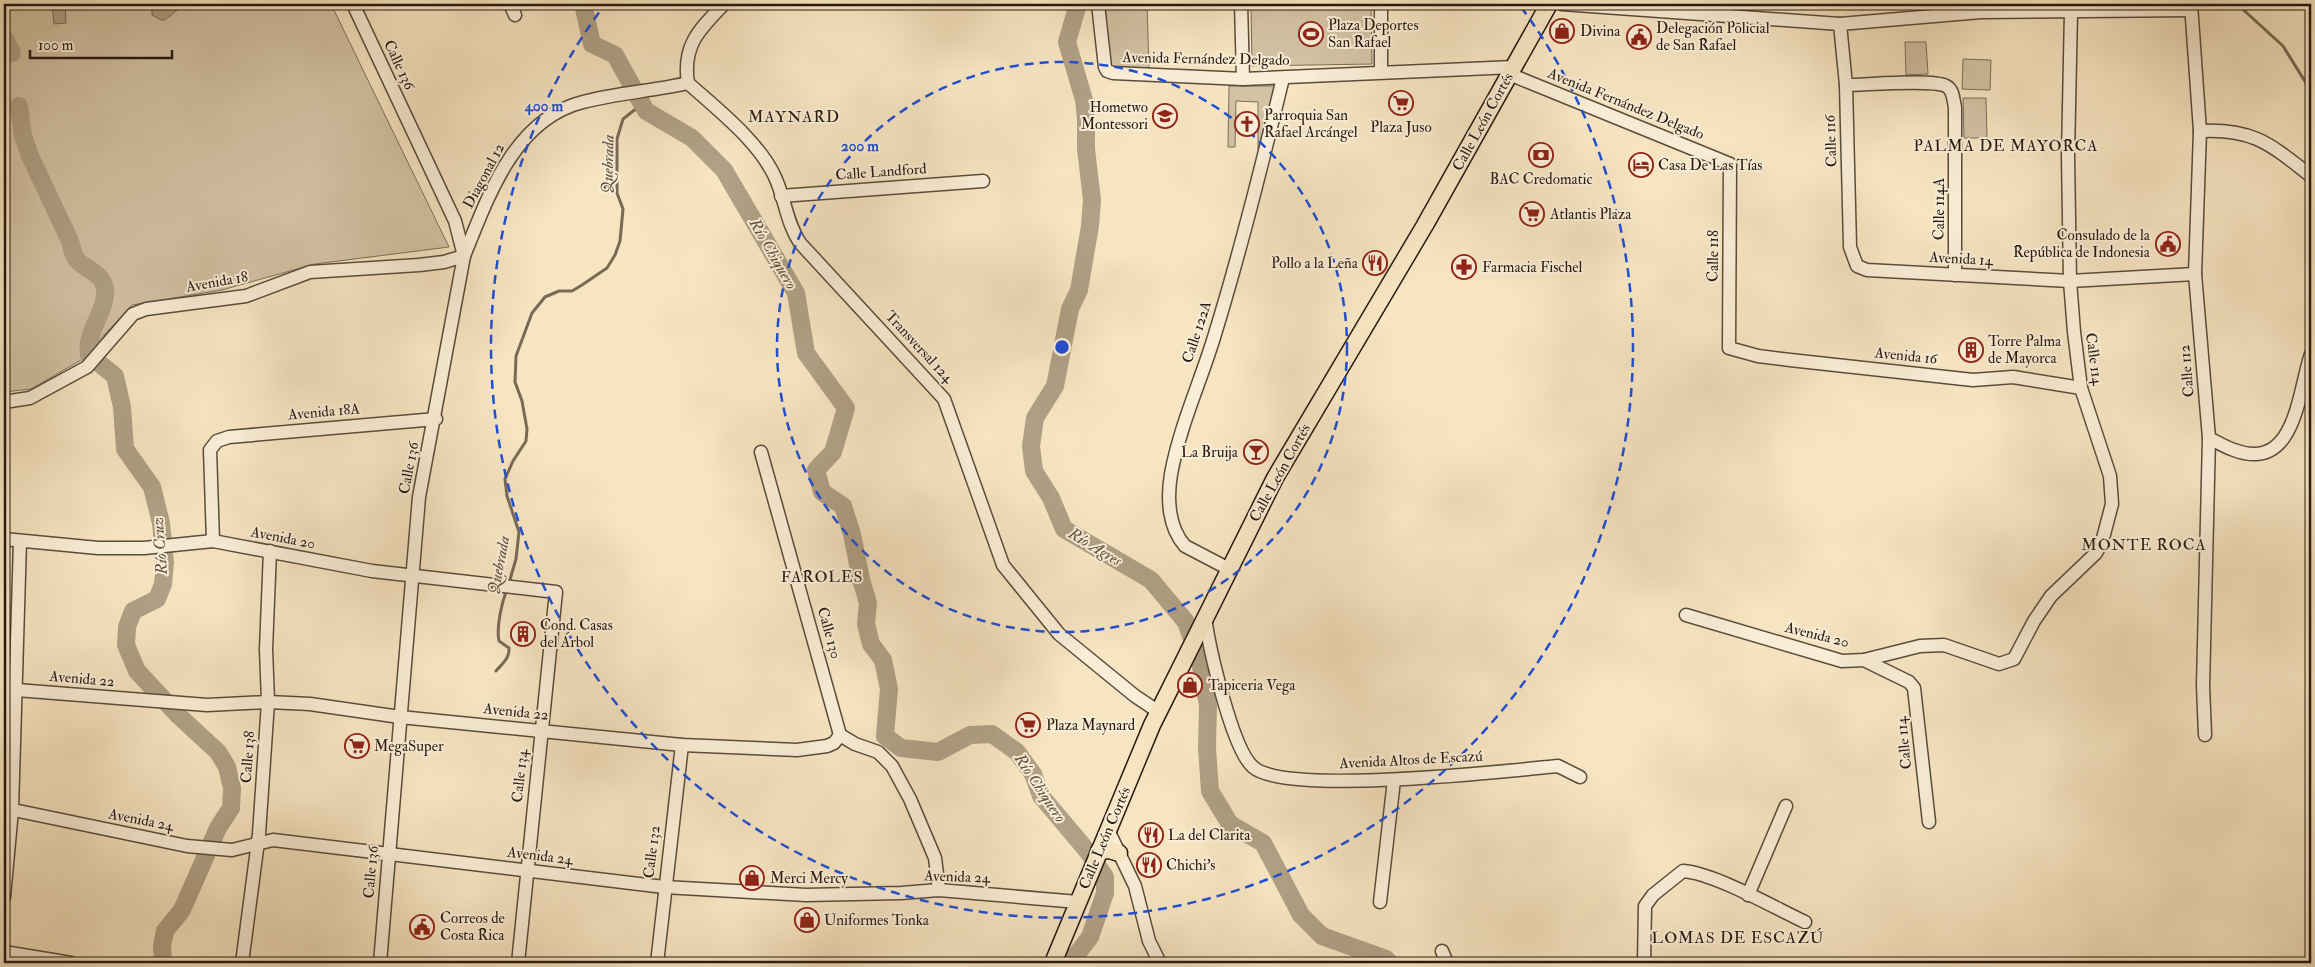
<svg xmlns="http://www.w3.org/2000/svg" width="2315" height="967" viewBox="0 0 2315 967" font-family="'IM FELL Double Pica',serif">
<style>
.green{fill:#d3c2a4;stroke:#7c6e5a}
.water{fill:#b0a085;stroke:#796a56}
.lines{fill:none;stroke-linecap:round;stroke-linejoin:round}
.stream{stroke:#796a56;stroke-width:3}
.river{stroke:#b0a085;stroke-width:18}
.minor-casing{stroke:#5a4c3c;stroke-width:15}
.major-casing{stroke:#261910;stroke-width:19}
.minor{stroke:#faeed7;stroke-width:12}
.major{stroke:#f7e5c2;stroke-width:16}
.ring{fill:none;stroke:#1d4ed8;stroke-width:2.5;stroke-dasharray:9 6}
.labels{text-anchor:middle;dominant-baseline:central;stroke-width:4;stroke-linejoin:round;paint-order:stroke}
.poi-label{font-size:15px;fill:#261910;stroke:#faeed7;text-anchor:start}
.street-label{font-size:15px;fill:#261910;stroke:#faeed7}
.neighbourhood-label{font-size:16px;letter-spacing:1px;fill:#261910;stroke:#faeed7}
.water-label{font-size:16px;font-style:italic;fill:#5d4f3f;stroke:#faeed7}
.centre{fill:#1d4ed8;stroke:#faeed7;stroke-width:2.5}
.ring-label{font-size:15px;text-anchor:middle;font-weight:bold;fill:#1d4ed8;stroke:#faeed7;stroke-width:4;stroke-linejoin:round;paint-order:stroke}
</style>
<rect width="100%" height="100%" fill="#f7e5c2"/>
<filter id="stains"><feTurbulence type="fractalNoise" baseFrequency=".004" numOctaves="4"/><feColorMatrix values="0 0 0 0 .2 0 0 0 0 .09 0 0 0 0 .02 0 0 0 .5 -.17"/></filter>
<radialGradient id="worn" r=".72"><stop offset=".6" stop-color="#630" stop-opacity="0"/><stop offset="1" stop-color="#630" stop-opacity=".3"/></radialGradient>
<g class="green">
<path d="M 4,4 L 331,4 L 449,247 L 315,264 L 222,290 L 132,305 L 81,360 L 31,389 L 4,392 Z"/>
<path d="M 1103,4 L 1147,4 L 1149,70 L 1108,68 Z"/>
<path d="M 1251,4 L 1371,4 L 1372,64 L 1252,66 Z"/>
<path d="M 1905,42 L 1926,42 L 1928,74 L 1906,75 Z"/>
<path d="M 1963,59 L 1991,60 L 1990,90 L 1962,89 Z"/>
<path d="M 1229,86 L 1276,86 L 1258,149 L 1258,102 L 1236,101 L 1235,147 L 1228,147 Z"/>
<path d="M 1963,98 L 1986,98 L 1987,138 L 1964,138 Z"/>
</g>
<g class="water">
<path d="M 52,4 L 65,4 L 66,23 L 54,24 Z"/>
<path d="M 156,4 L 185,4 L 165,20 L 161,20 L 152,15 L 152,10 Z"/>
</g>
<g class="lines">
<g class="stream">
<path d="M 2237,4 L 2283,46 L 2311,91"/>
<path d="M 509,583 L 516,559 L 519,532 L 507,496 L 505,479 L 513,461 L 526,441 L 527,429 L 522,401 L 515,382 L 516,356 L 532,313 L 545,297 L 559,291 L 572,291 L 582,285 L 607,268 L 615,255 L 620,241 L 623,209 L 617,193 L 617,139 L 623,119 L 642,104"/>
<path d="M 496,671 C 502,664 510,658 509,648 L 499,641 C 496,627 502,602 507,589"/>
</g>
<g class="river">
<path d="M 583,4 L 592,44 L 615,55 L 646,111 L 692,138 L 724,170 L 796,293 L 806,353 L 846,408 L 833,452 L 816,470 L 822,492 L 843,506 L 852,534 L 861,579 L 868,603 L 866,624 L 871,644 L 883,660 L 889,689 L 885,736 L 901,748 L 938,752 L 970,735 L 992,734 L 1017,752 L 1033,774 L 1041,796 L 1089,853 L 1105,877 L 1105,893 L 1090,937 L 1070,963"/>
<path d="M 1078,4 L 1067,42 L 1084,100 L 1086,119 L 1086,149 L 1092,200 L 1090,226 L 1079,290 L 1070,309 L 1055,386 L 1035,418 L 1031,446 L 1034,471 L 1051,498 L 1064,529 L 1151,580 L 1186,622 L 1200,661 L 1208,706 L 1207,748 L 1210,791 L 1230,824 L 1263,843 L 1301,915 L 1322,936 L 1386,959 L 1390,963"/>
<path d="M 4,37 L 12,53"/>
<path d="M 19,106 L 23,136 L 30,156 L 70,241 C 72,248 73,257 79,262 C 88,270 103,274 105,289 C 107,313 85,330 89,355 L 115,376 L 122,407 L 125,449 L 152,487 L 161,523 L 165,563 L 163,584 L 157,599 L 133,611 L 127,627 L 126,645 L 137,671 L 179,716 L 218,752 L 227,767 L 232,788 L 231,808 L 218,828 L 182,910 L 165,931 L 162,946 L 163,963"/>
</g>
<defs>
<g id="minor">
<path d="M 353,4 L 455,221 L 464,256 L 419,497 L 380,963"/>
<path d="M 510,4 L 515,15"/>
<path d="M 1098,4 L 1105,67 L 1107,71 L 1113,73 L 1243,79 L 1514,67"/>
<path d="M 1241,4 L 1243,79"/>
<path d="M 1562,4 L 1840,24 L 1981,12 L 2191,10"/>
<path d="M 2191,4 L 2200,131 L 2195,274 L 2209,438 L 2203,686 L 2205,735"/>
<path d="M 1840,24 L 1846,85 L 1850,247 L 1857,266 L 1867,270 L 2070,281 L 2195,274"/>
<path d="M 1381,72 L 1381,4"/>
<path d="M 1509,74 L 1730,164 L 1729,348 L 1758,356 L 1790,360 L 1973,380 L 2013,377 L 2081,388"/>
<path d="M 688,83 C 717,109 757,140 774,175 C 785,197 786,222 800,243 L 944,399 L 1003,565 L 1059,634 L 1135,696 L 1159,712"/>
<path d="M 688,83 C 682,45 700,29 724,4"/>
<path d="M 1846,85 C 1865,85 1932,79 1946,86 C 1954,90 1953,100 1955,107 L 1955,275"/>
<path d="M 2200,131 C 2254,128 2271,145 2311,176"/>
<path d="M 781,196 L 983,181"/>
<path d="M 464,256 C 488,197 514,119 583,102 C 617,93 653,91 688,83"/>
<path d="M 4,402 L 30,398 L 87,367 L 133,314 L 146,309 L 246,296 L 310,272 L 419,265 L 444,262 L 464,256"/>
<path d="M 2209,438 C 2217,442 2225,447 2234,450 C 2296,473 2298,392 2311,354"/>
<path d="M 761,452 L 840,735"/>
<path d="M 4,539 L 98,548 L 144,548 L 213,541 L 372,571 L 556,592 L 518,963"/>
<path d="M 213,541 L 210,450 L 217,441 L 229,437 L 436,419"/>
<path d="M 1229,569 L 1185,546 C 1168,527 1167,498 1171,474 C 1180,425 1201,381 1215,334 C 1241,249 1262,164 1283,78"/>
<path d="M 1686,615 L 1842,661 L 1864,660 L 1920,646 L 1944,645 L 1999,664 L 2014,659 L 2034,621 L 2051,596 L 2096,553 L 2102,542 L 2112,504 L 2110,476 L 2081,388 L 2074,332 L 2070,281 L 2068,155 L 2071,12"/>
<path d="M 1205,617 C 1209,647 1232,749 1253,767 C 1285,796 1507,771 1558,766 L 1580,777"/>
<path d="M 1864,660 L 1909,682 L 1914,688 L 1929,822"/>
<path d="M 4,689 L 207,705 L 268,702 L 310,704 L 400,717 L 682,745 L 797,750 L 827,746 L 834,743 L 840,735"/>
<path d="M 840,735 L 855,744 L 878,752 L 892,766 L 910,799 L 935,858 L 939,890"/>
<path d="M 4,808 L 187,846 L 232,850 L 273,840 L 664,887 L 806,895 L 901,893 L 939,890 L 1078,902"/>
<path d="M 1108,830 L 1135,886 L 1149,941 L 1160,963"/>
<path d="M 1748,895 L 1786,806"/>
<path d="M 4,897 L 12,810 L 20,541"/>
<path d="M 1380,902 L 1394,780"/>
<path d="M 1442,951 L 1447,963"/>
<path d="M 4,952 L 71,963"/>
<path d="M 242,963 L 259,834 L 268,702 L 266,649 L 270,551"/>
<path d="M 657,963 L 682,745"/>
<path d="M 1644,963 L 1645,906 L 1653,895 L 1683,871 C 1714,873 1775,908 1805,922"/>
</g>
<g id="major">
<path d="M 1099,851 L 1109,850 L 1119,853"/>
<path d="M 1053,963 L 1152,725 L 1275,478 L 1425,225 L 1549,4"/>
</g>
</defs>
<use href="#minor" class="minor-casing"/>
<use href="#major" class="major-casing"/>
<use href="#minor" class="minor"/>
<use href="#major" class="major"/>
</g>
<g class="ring">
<circle cx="1062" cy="347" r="285"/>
<path d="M1521 7A571 571 0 1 1 603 7"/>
</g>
<defs>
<symbol id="shop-ring" viewBox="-11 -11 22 22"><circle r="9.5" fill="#faeed7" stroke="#8f2418" stroke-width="1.5"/><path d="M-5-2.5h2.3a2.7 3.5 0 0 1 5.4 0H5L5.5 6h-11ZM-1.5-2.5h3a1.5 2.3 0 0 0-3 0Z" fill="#8f2418"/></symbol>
<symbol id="stadium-ring" viewBox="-11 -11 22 22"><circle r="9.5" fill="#faeed7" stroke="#8f2418" stroke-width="1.5"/><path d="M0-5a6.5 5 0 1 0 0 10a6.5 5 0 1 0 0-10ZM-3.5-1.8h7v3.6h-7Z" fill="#8f2418"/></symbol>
<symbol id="civic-ring" viewBox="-11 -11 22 22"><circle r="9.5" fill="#faeed7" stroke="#8f2418" stroke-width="1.5"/><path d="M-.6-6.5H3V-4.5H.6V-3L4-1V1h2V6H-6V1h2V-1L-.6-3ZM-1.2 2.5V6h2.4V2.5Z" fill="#8f2418"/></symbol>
<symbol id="supermarket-ring" viewBox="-11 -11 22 22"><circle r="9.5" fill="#faeed7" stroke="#8f2418" stroke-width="1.5"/><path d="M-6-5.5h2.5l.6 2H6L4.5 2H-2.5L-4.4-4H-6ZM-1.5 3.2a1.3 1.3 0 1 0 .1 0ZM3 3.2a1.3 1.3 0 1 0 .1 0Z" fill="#8f2418"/></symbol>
<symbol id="school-ring" viewBox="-11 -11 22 22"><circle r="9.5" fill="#faeed7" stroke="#8f2418" stroke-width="1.5"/><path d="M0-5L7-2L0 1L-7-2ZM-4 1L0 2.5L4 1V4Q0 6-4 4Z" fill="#8f2418"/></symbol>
<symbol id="church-ring" viewBox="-11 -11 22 22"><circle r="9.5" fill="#faeed7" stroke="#8f2418" stroke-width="1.5"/><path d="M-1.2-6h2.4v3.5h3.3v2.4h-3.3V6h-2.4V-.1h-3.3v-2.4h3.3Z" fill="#8f2418"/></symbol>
<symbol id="bank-ring" viewBox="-11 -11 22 22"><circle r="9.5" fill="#faeed7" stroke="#8f2418" stroke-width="1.5"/><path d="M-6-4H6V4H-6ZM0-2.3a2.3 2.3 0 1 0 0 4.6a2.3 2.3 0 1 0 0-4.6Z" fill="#8f2418"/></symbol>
<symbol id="hotel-ring" viewBox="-11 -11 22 22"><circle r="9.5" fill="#faeed7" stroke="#8f2418" stroke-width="1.5"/><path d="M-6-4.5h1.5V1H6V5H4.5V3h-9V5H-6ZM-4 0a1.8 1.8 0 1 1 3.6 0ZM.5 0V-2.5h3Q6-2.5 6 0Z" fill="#8f2418"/></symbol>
<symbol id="restaurant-ring" viewBox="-11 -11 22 22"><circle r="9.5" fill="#faeed7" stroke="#8f2418" stroke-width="1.5"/><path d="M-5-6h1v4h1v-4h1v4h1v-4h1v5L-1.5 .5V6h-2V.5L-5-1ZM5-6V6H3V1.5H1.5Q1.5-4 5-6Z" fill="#8f2418"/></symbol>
<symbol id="pharmacy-ring" viewBox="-11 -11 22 22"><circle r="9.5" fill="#faeed7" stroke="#8f2418" stroke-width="1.5"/><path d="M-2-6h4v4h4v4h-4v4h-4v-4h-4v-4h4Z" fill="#8f2418"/></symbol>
<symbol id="building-ring" viewBox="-11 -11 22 22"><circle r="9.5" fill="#faeed7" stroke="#8f2418" stroke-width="1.5"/><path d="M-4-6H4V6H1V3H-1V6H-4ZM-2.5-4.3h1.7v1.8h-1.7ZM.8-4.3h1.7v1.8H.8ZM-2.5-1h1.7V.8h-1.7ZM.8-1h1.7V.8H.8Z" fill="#8f2418"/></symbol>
<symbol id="bar-ring" viewBox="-11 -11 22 22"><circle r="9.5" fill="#faeed7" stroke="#8f2418" stroke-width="1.5"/><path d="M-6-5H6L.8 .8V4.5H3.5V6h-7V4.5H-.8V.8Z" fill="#8f2418"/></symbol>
</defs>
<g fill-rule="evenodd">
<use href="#shop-ring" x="1548" y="17" width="28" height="28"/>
<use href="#stadium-ring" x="1297" y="20" width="28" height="28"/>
<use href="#civic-ring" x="1625" y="23" width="28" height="28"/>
<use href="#supermarket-ring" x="1387" y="89" width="28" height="28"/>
<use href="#school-ring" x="1151" y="102" width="28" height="28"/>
<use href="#church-ring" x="1233" y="110" width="28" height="28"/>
<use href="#bank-ring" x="1527" y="141" width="28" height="28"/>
<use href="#hotel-ring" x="1627" y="151" width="28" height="28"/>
<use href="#supermarket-ring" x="1518" y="200" width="28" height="28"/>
<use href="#civic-ring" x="2154" y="230" width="28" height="28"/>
<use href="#restaurant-ring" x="1361" y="249" width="28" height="28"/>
<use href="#pharmacy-ring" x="1450" y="253" width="28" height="28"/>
<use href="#building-ring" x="1957" y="336" width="28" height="28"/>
<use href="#bar-ring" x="1242" y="438" width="28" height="28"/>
<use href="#building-ring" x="509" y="620" width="28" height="28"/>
<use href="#shop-ring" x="1176" y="671" width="28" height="28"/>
<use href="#supermarket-ring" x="1014" y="711" width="28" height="28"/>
<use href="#supermarket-ring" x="343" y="732" width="28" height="28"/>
<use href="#restaurant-ring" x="1137" y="821" width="28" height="28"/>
<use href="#restaurant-ring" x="1135" y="851" width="28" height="28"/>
<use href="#shop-ring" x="738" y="864" width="28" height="28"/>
<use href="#shop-ring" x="793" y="906" width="28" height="28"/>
<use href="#civic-ring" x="408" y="913" width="28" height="28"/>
</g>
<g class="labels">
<g class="poi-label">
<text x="1328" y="25">Plaza Deportes<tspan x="1328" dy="17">San Rafael</tspan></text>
<text x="1656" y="28">Delegación Policial<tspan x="1656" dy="17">de San Rafael</tspan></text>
<text x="1580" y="31">Divina</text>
<text x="1148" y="107" text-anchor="end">Hometwo<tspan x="1148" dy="17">Montessori</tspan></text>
<text x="1264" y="115">Parroquia San<tspan x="1264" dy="17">Rafael Arcángel</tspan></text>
<text x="1401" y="127" text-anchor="middle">Plaza Juso</text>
<text x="1658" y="165">Casa De Las Tías</text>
<text x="1541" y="179" text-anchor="middle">BAC Credomatic</text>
<text x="1550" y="214">Atlantis Plaza</text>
<text x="2150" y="235" text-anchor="end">Consulado de la<tspan x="2150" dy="17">República de Indonesia</tspan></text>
<text x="1358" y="263" text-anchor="end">Pollo a la Leña</text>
<text x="1482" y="267">Farmacia Fischel</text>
<text x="1988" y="341">Torre Palma<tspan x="1988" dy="17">de Mayorca</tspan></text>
<text x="1238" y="452" text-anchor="end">La Bruija</text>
<text x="540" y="625">Cond. Casas<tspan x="540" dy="17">del Árbol</tspan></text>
<text x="1208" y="685">Tapiceria Vega</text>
<text x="1046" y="725">Plaza Maynard</text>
<text x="374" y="746">MegaSuper</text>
<text x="1168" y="835">La del Clarita</text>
<text x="1166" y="865">Chichi's</text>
<text x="770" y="878">Merci Mercy</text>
<text x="440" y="918">Correos de<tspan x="440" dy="17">Costa Rica</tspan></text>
<text x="824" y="920">Uniformes Tonka</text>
</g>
<g class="street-label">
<text transform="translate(1206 59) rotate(1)">Avenida Fernández Delgado</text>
<text transform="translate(399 65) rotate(65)">Calle 136</text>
<text transform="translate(1626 104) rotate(22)">Avenida Fernández Delgado</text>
<text transform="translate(1483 122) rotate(-61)">Calle León Cortés</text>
<text transform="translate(1831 141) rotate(-92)">Calle 116</text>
<text transform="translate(881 172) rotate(-4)">Calle Landford</text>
<text transform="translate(484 176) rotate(-62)">Diagonal 12</text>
<text transform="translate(1939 209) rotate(-90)">Calle 114A</text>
<text transform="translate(1713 256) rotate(-90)">Calle 118</text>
<text transform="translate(1961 259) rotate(3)">Avenida 14</text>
<text transform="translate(217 282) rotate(-10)">Avenida 18</text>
<text transform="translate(1197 332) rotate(-72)">Calle 122A</text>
<text transform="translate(919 347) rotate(47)">Transversal 124</text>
<text transform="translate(1906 356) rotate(6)">Avenida 16</text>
<text transform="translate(2094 359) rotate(82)">Calle 114</text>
<text transform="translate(2187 371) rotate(-95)">Calle 112</text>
<text transform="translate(324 412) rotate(-5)">Avenida 18A</text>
<text transform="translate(409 468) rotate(-79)">Calle 136</text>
<text transform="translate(1280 473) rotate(-61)">Calle León Cortés</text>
<text transform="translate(283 538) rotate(11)">Avenida 20</text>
<text transform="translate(829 633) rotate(74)">Calle 130</text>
<text transform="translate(1817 635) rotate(14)">Avenida 20</text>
<text transform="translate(82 679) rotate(5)">Avenida 22</text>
<text transform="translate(516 712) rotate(6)">Avenida 22</text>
<text transform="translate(1904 743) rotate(-96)">Calle 114</text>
<text transform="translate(248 757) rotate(-86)">Calle 138</text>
<text transform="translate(1411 760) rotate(-3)">Avenida Altos de Escazú</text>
<text transform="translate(520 776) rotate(-84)">Calle 134</text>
<text transform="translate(141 820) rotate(11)">Avenida 24</text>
<text transform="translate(1105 838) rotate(-67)">Calle León Cortés</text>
<text transform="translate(652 852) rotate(-83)">Calle 132</text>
<text transform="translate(540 856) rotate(7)">Avenida 24</text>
<text transform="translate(371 872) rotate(-85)">Calle 136</text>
<text transform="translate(957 877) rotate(2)">Avenida 24</text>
</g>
<g class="neighbourhood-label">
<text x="794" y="117">MAYNARD</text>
<text x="2006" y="146">PALMA DE MAYORCA</text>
<text x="2144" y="545">MONTE ROCA</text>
<text x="822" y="577">FAROLES</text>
<text x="1738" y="938">LOMAS DE ESCAZÚ</text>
</g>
<g class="water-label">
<text transform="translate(608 164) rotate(-89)">Quebrada</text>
<text transform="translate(773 254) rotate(60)">Río Chiquero</text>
<text transform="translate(160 546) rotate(-94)">Río Cruz</text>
<text transform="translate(1095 547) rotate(31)">Río Agres</text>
<text transform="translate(499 565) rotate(-79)">Quebrada</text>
<text transform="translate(1040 788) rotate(56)">Río Chiquero</text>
</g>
</g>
<circle cx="1062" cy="347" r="8" class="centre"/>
<g class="ring-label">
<text x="544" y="111">400 m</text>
<text x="860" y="151">200 m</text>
</g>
<rect width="2315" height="967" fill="none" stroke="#f7e5c2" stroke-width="20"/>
<rect x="5" y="5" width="2305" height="957" fill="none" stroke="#261910" stroke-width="2.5"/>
<rect x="10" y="10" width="2295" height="947" fill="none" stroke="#261910"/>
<path d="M30 50v8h142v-8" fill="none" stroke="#261910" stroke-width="2.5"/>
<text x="38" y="50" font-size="15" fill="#261910" stroke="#faeed7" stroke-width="4" paint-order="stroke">100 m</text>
<rect width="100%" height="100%" filter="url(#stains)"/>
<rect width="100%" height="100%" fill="url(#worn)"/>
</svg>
